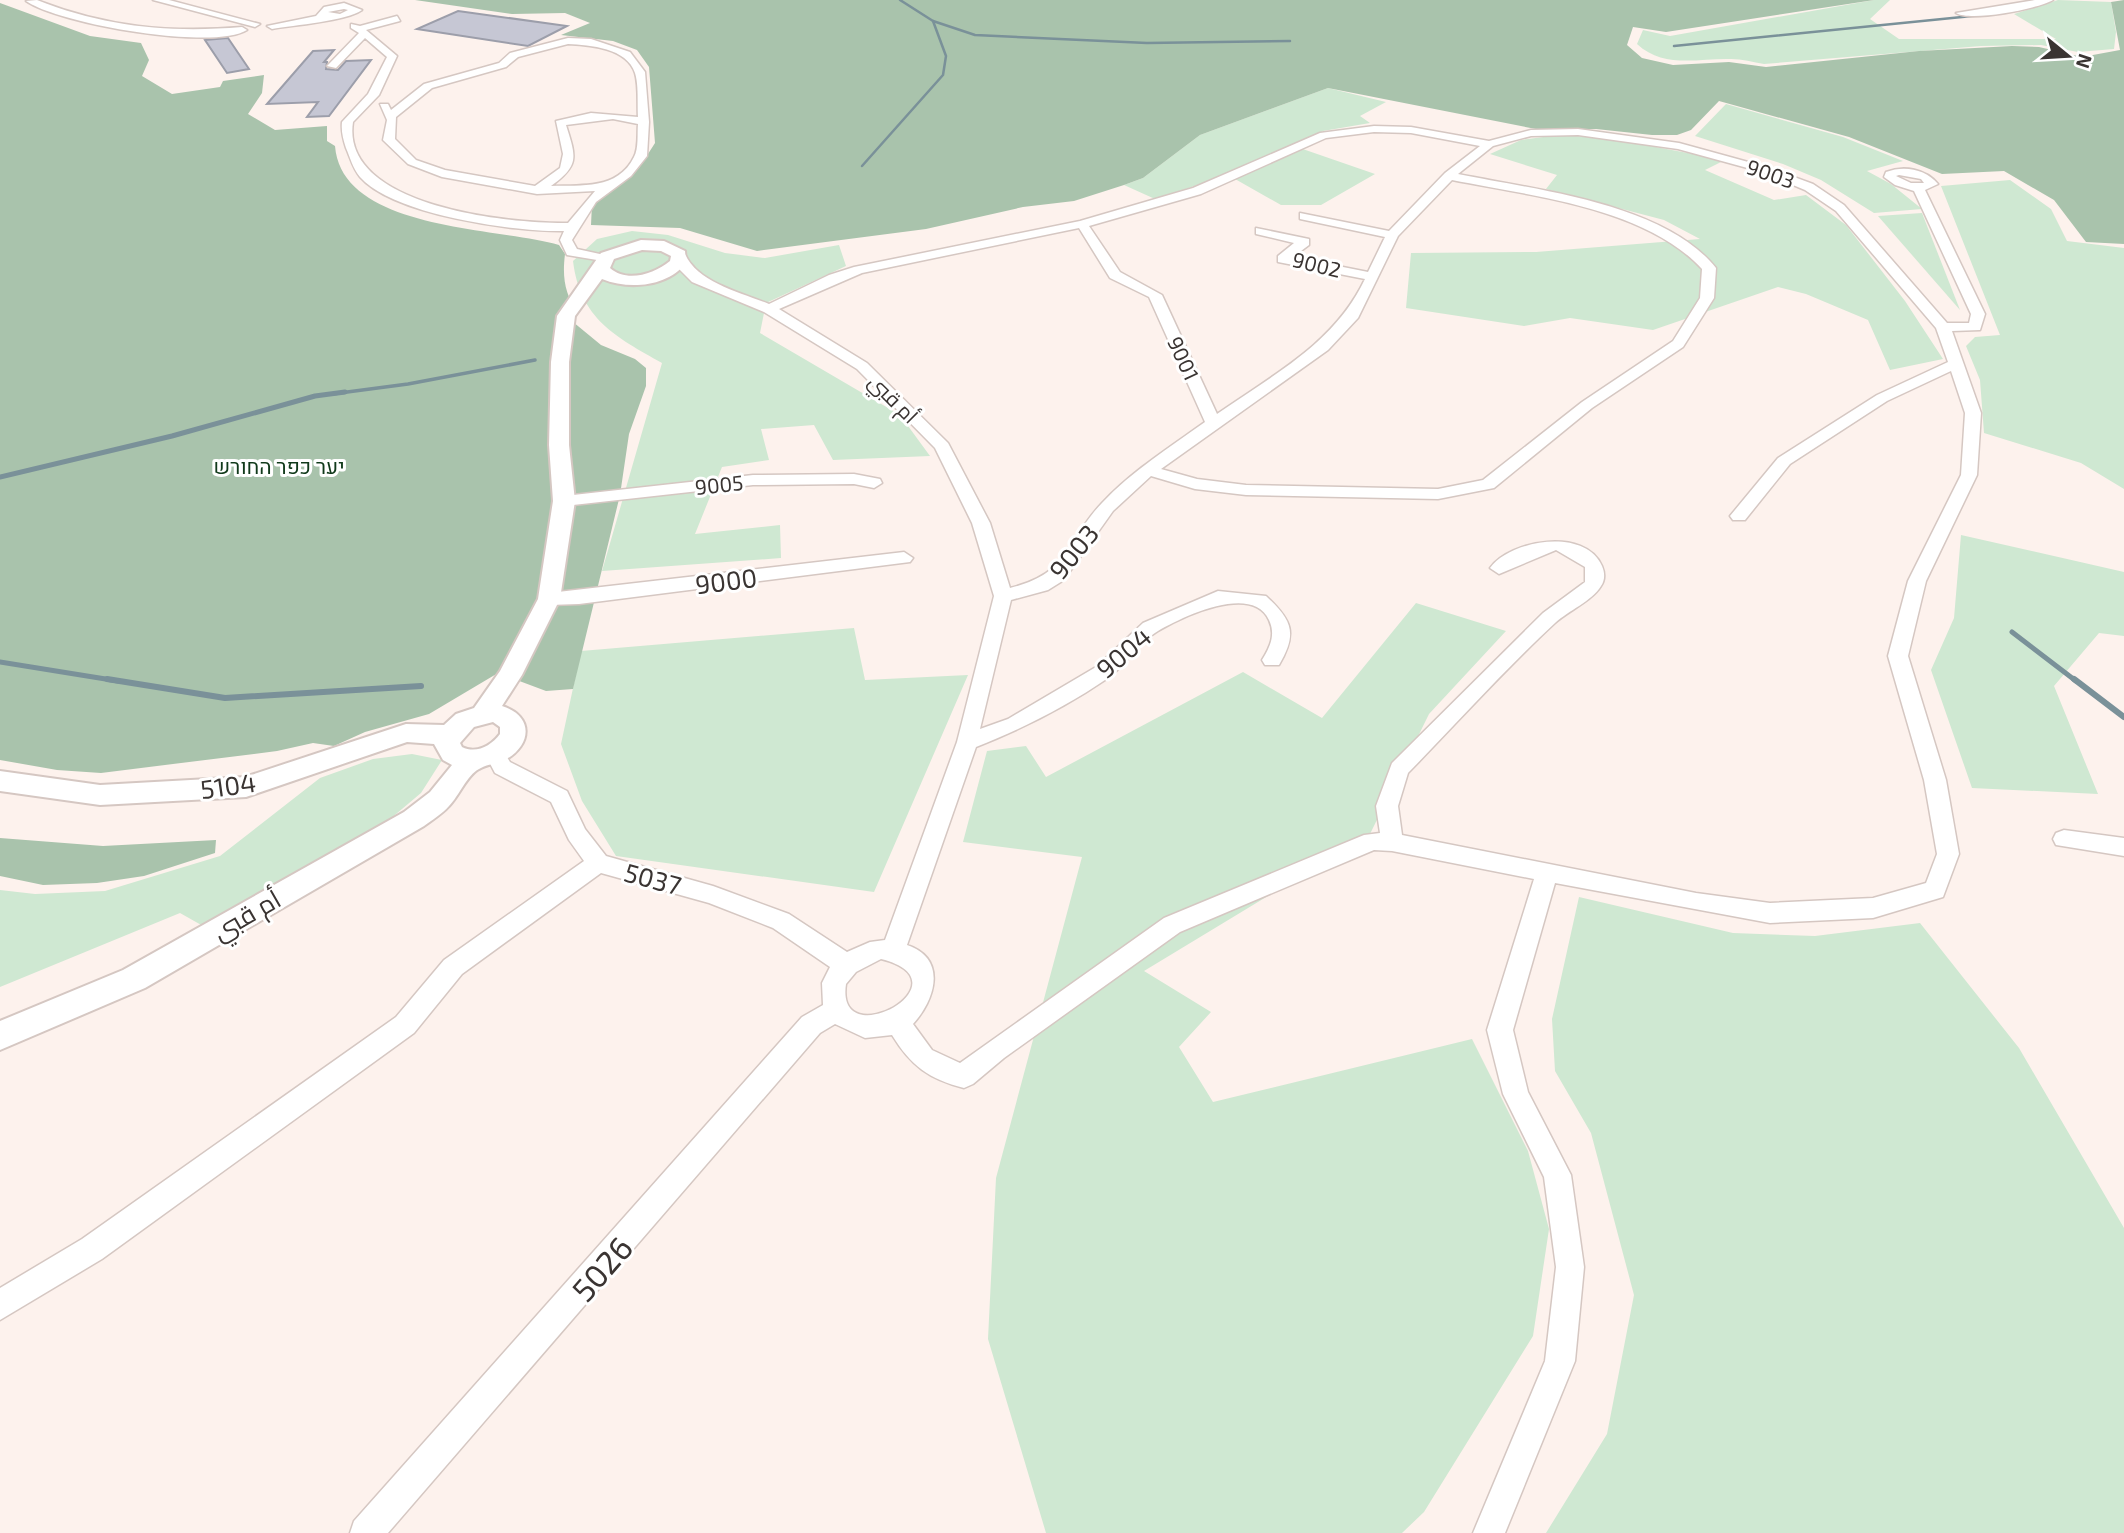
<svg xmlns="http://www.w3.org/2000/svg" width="2124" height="1533" viewBox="0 0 2124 1533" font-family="'Exo 2',Cairo,Heebo,sans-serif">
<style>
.green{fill:#cfe8d2}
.forest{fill:#a9c3ac}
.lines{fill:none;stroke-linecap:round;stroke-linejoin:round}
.stream-far3{stroke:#7a9199;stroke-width:2.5}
.stream-far2{stroke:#7a9199;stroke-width:3.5}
.stream-far1{stroke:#7a9199;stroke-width:5}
.stream{stroke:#7a9199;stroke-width:6}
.building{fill:#c6c7d4;stroke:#9c9eaa;stroke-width:2}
.minor-casing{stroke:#d5c7c2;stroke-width:3}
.tertiary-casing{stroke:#d5c7c2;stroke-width:4}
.minor{fill:#fff;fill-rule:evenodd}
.tertiary{fill:#fff;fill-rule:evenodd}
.labels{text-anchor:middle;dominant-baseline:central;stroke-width:6;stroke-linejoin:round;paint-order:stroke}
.far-street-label{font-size:21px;fill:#3a3432;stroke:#fff}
.far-park-label{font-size:21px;fill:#113a1b;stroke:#fff}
.street-label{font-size:26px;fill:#3a3432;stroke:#fff}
.near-street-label{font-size:32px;fill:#3a3432;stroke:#fff}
</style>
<rect width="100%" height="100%" fill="#fdf2ed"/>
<g class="green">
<path d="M 1874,0 L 1890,0 L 1870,19 L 1899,39 L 2056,39 L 2014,14 L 2058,0 L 2111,2 L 2116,32 L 2114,49 L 2078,52 L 2041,45 L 1981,46 L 1764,64 C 1753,62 1742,59 1731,59 C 1698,58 1664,69 1637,44 L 1643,30 L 1670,36 Z"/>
<path d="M 1328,88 L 1386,102 L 1360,116 L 1370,123 L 1323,131 L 1294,146 L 1375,174 L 1321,205 L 1281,205 L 1228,175 L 1155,199 L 1124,185 L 1143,178 L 1200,135 Z"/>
<path d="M 1726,104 L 1843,137 L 1903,161 L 1867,171 L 1891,184 L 1922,209 L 1874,213 L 1821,180 L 1783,164 L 1695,136 Z"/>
<path d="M 1559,135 L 1608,138 L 1725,160 L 1705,170 L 1774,200 L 1806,195 L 1846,225 L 1905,301 L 1943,359 L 1890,370 L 1868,320 L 1806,294 L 1778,287 L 1653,330 L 1570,318 L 1524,326 L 1406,308 L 1411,253 L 1536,252 L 1700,239 L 1664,220 L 1546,189 L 1557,175 L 1490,154 L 1521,140 Z"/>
<path d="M 2010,180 L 2051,209 L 2067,241 L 2124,248 L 2124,489 L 2081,463 L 1984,433 L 1980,380 L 1966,346 L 1975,337 L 2000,335 L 1941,186 Z"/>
<path d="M 1922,213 L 1960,310 L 1878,216 Z"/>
<path d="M 632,231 L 668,235 L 725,253 L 765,258 L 839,245 L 846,266 L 766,303 L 760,333 L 900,415 L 930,456 L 833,460 L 814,425 L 761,429 L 769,460 L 722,467 L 695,534 L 780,525 L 781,558 L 602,571 L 662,363 C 616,337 580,319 573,261 L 597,239 Z"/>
<path d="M 1961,535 L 2124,572 L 2124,636 L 2099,633 L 2054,686 L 2098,794 L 1972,788 L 1931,670 L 1954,618 Z"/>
<path d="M 1416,603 L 1506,631 L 1429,714 L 1370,834 L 1144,971 L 1211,1012 L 1179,1047 L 1213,1102 L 1472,1039 L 1528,1151 L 1549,1229 L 1533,1336 L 1424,1512 L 1402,1533 L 1046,1533 L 988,1339 L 996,1178 L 1082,857 L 963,842 L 987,751 L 1026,746 L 1046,777 L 1243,672 L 1322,718 Z"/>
<path d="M 854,628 L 865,680 L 968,675 L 874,892 L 616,856 L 582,801 L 561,744 L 581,651 Z"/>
<path d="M 412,754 L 442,760 L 421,793 L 377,830 L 203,926 L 180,913 L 0,987 L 0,890 L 35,894 L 105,891 L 220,856 L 320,778 L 373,759 Z"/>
<path d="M 1579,897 L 1733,933 L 1815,936 L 1920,923 L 2019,1048 L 2124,1228 L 2124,1533 L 1546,1533 L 1607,1434 L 1634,1295 L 1591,1133 L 1555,1071 L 1552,1019 Z"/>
</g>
<g class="forest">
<path d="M 415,0 L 1874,0 L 1666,32 L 1633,27 L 1627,45 L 1642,58 L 1673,65 L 1729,62 L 1766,67 L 1919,51 L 2012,46 L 2039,47 L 2082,57 L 2120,50 L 2111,2 L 2124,0 L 2124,244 L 2086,242 L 2054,200 L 2004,171 L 1942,174 L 1849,137 L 1719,101 L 1691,130 L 1677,135 L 1652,135 L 1596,129 L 1536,129 L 1328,88 L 1200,135 L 1143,178 L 1124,185 L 1074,201 L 1023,207 L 926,229 L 757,251 L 680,228 L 591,225 L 592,204 L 639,168 L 655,143 L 649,67 L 637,50 L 613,41 L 561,35 L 590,23 L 565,13 L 512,14 Z"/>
<path d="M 0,3 L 90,36 L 141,43 L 149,60 L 142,76 L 172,94 L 220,87 L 223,81 L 264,75 L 262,93 L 248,114 L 275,130 L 327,126 L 327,141 L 335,146 C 342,231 497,227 559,245 L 565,254 C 562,279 565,293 578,315 L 567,317 L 601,345 L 635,359 L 646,368 L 646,386 L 629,434 L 620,495 L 573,689 L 546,691 L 498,673 L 429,714 L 365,732 L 334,746 L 313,743 L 277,751 L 101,773 L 57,770 L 0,760 Z"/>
<path d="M 0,838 L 103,846 L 216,840 L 215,853 L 144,876 L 97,883 L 43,885 L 0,876 Z"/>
</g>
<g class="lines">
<g class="stream-far3">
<path d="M 900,0 L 933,21 L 975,35 L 1147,43 L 1290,41"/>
<path d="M 1674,46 L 1982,15"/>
<path d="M 862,166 L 943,75 L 946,56 L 933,21"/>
</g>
<path class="stream-far2" d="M 332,394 L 408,384 L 535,360"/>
<g class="stream-far1">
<path d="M 0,477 L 172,436 L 315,396 L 345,392"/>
<path d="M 2012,632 L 2076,681"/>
<path d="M 0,662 L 118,681"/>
</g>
<g class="stream">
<path d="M 107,679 L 225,698 L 421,686"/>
<path d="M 2074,679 L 2124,717"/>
</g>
</g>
<g class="building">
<path d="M 458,11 L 567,26 L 528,46 L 417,29 Z"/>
<path d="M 228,38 L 249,69 L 227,73 L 205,40 Z"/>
<path d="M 334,50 L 324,62 L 327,62 L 326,69 L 338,70 L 346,61 L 371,60 L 329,116 L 307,117 L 318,102 L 267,104 L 313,51 Z"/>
</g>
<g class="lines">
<defs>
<g id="minor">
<path d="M 37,0 C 105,27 170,33 242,27 L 247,30 C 214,51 59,24 26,1 Z"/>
<path d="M 153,0 L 169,0 L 260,24 L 255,27 Z"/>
<path d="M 2035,0 L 2053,0 C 2038,9 1971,22 1956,13 Z"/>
<path d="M 344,3 L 362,10 C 347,21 294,25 272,29 L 267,26 L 316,16 L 324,7 ZM 344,9 L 348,10 L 340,14 L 328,12 Z"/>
<path d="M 397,16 L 400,21 L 366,30 L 397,56 L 379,95 L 353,122 C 340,207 511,224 568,223 L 595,191 L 537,194 L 442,177 L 408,164 L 383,140 L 387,120 L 380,104 L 388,104 L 391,110 L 424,84 L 499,63 L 510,53 L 568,38 L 591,39 L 630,52 L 645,72 L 649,122 L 647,156 L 631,176 L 596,202 L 572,240 L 577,249 L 609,256 L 609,262 L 567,255 L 560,240 L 564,231 C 515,232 393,215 360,177 C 353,169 350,157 346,148 C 343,139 341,131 342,122 L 368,94 L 387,57 L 365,38 L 336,68 L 327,66 L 359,33 L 351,28 L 351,24 L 360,26 ZM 568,44 C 590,45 627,48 635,73 C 639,86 637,104 638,117 L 591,113 L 556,121 L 563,154 L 560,168 L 535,186 L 445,170 L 416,160 L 395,139 L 396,117 L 432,88 L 506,67 L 518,57 ZM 613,119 L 638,124 C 637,134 639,148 634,157 C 618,190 581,185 551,186 C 580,165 576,157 566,125 Z"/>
<path d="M 1374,126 L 1411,127 L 1489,141 L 1531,130 L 1578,129 L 1679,143 L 1770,168 L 1813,184 L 1844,205 L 1947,323 L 1969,323 L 1971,314 L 1914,191 L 1895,185 L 1884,177 L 1886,172 C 1904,165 1926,169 1938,184 L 1925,190 L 1985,314 L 1980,330 L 1952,331 L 1981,413 L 1977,475 L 1926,581 L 1908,656 L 1946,780 L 1959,854 L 1943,897 L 1873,918 L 1770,923 L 1555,883 L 1513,1030 L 1528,1092 L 1571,1175 L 1584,1267 L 1575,1361 L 1505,1533 L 1473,1533 L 1545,1361 L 1556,1267 L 1544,1177 L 1503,1094 L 1487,1030 L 1534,879 L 1392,851 L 1374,850 L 1180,932 L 1004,1058 L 973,1084 L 964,1088 C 929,1079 911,1066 892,1035 L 865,1038 L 835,1024 L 820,1033 L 388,1533 L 350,1533 L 354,1521 L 802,1017 L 823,1005 L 822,983 L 830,967 L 773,928 L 709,903 L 601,873 L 462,974 L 414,1033 L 102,1259 L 0,1320 L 0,1288 L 82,1239 L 396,1017 L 444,960 L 584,861 L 569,840 L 551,802 L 495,773 L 485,754 L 488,749 L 502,749 L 510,762 L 567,791 L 585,829 L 606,856 L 713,886 L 789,914 L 847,952 L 870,942 L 885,940 L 957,742 L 994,596 L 972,523 L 935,448 L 857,369 L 764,312 L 692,282 L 674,264 L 675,254 L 685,254 C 698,283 740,292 769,304 L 829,275 L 854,267 L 1080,221 L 1193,188 L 1320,133 ZM 1374,132 L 1411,133 L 1480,146 L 1445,173 L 1389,231 L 1300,213 L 1300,219 L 1385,237 L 1368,272 L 1293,257 L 1309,245 L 1309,239 L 1256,228 L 1256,234 L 1294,243 L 1278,256 L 1278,262 L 1365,279 C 1335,343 1273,375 1217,414 L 1162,295 L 1120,272 L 1089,226 L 1201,194 L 1326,138 ZM 1578,135 L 1678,149 L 1762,172 L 1805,190 L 1836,211 L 1936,328 L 1948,362 L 1877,395 L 1778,458 L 1730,516 L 1733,520 L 1745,520 L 1790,464 L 1887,401 L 1951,371 L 1965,413 L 1961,475 L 1908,581 L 1888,656 L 1924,780 L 1937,854 L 1926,883 L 1873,898 L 1770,903 L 1696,893 L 1402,835 L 1398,806 L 1408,773 C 1457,723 1504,670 1555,623 C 1568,611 1592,601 1601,586 C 1605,580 1605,573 1602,566 C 1585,527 1510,540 1490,568 L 1499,574 L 1556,550 L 1585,567 L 1585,582 L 1543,613 L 1392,763 L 1376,806 L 1380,833 L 1364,835 L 1164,918 L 960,1063 L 932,1050 L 913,1024 C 935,1000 948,959 907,945 L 976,747 C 1022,729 1067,706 1108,678 C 1126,665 1139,642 1158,631 C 1182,617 1252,583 1269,620 C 1276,635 1270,647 1262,660 L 1265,665 L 1279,665 C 1298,633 1292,620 1266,596 L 1218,591 L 1143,623 L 1096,667 L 1008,719 L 980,729 L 1011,600 L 1048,590 L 1064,580 L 1113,511 L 1151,476 L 1195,489 L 1246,495 L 1438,499 L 1494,488 L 1592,408 L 1683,347 L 1714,298 L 1716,268 C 1664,203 1536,190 1458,174 L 1493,146 L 1531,136 ZM 1899,175 L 1921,179 L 1924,183 L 1911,183 L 1896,176 ZM 1452,180 C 1531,196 1645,207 1702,269 L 1700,298 L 1673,341 L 1582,402 L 1483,480 L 1438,489 L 1246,485 L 1197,479 L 1161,469 L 1328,350 L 1358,318 L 1398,236 ZM 1079,228 L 1110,278 L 1149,297 L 1205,422 C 1170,447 1132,471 1102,503 C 1064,543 1071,573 1010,588 L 990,523 L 948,443 L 867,363 L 779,309 L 862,273 ZM 881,959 C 972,982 835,1057 846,984 L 856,972 Z"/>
<path d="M 854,474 L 880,479 L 882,483 L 874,488 L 854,484 L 753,485 L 564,506 L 556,501 L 564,496 L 753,475 Z"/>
<path d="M 904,552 L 913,558 L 910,562 L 579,604 L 549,605 L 540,599 L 549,593 Z"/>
<path d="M 2064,830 L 2124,838 L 2124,856 L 2056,845 L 2053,839 L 2056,833 Z"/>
</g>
<path id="tertiary" d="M 641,240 L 664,241 L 685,251 L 686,263 C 667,287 629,290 602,279 L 575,316 L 569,362 L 569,445 L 575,501 L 560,599 L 522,675 L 502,706 C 534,716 532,745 505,760 C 497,764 487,764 479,769 C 467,775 459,796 449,806 C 442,814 432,820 424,826 L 145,988 L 0,1050 L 0,1021 L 123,970 L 404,812 L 430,792 L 452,765 L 443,760 L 434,744 L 407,742 L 246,797 L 100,805 L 0,791 L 0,771 L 100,785 L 245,777 L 406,724 L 444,725 L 456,714 L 474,708 L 500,671 L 538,599 L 553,501 L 549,445 L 551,362 L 557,316 L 601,253 ZM 642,250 L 661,251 L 671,256 L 670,261 C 654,274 627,283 610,268 L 614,259 ZM 493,722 L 500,727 L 500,734 C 491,746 476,754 462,747 L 460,743 L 474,727 Z"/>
</defs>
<use href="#minor" class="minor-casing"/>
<use href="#tertiary" class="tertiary-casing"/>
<use href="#minor" class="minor"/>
<use href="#tertiary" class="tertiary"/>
</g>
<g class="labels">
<g class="far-street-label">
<text transform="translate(1771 173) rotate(19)">9003</text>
<text transform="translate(1317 264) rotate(14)">9002</text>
<text transform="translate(1184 358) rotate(65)">9001</text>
<text transform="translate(894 398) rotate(45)">أم قبي</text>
<text transform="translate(719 484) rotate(-6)">9005</text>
</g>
<g class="far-park-label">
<text x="279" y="465">יער כפר החורש</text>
</g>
<g class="street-label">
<text transform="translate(1073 551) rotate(-51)">9003</text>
<text transform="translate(726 580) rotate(-7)">9000</text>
<text transform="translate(1123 652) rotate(-40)">9004</text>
<text transform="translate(228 785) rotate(-8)">5104</text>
<text transform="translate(653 878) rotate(15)">5037</text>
<text transform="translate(246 914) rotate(-30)">أم قبي</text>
</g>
<g class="near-street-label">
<text transform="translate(601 1268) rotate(-49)">5026</text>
</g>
</g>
<g transform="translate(2068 56) rotate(108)" stroke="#ffffff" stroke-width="5" paint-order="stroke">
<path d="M0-5L12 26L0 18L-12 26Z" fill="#3a3432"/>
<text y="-10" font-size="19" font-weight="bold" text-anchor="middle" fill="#3a3432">N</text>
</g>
</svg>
